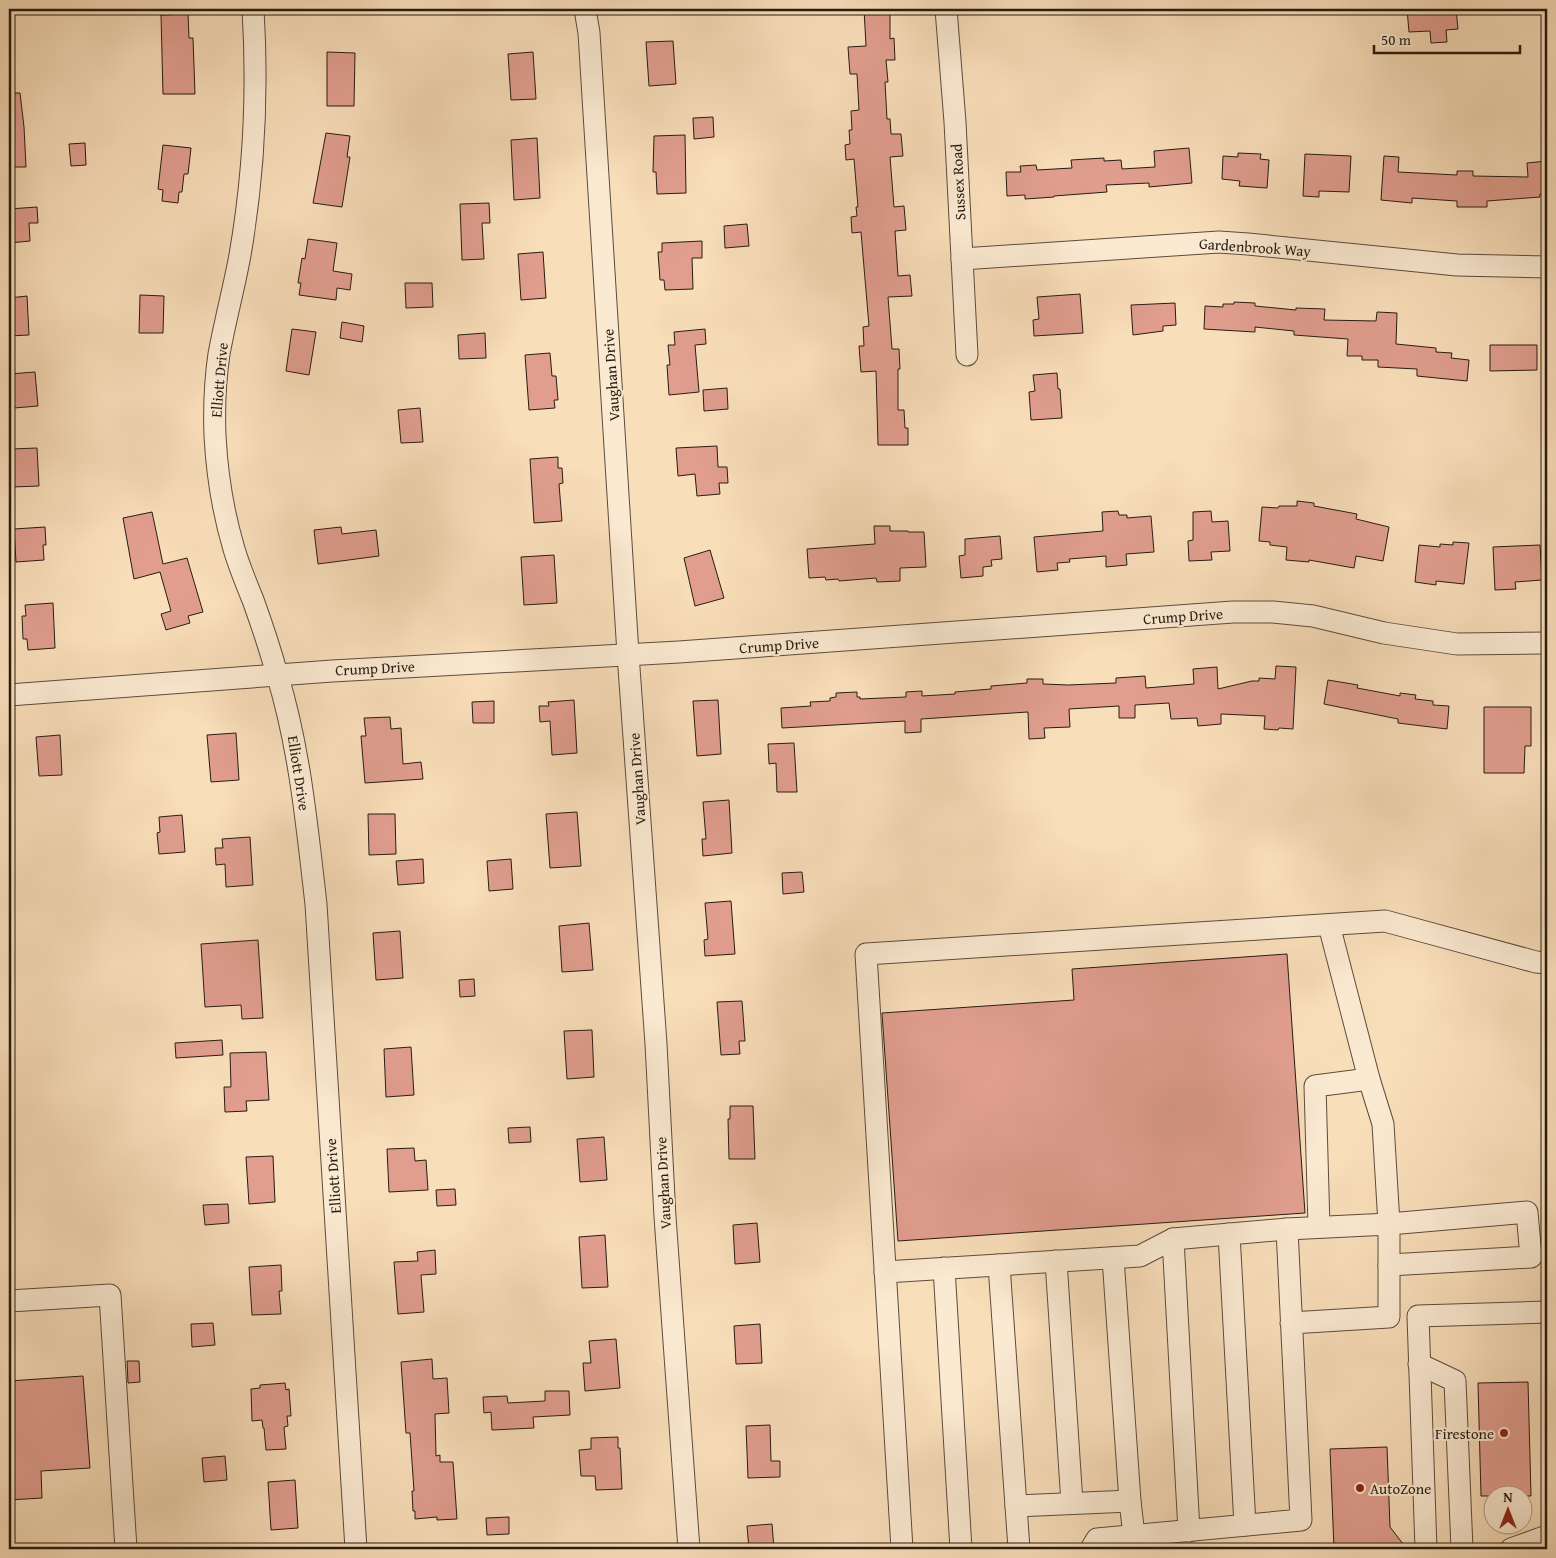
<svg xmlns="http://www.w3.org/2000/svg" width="1556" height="1558" viewBox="0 0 1556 1558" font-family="'Gentium Book Plus',serif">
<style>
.building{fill:#e19e8f;stroke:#271c11}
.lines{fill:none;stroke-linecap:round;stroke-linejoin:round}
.minor-casing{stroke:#5c4c3b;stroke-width:23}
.minor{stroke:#fbead2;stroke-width:21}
.poi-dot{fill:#8f2418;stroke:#fbead2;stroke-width:2}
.labels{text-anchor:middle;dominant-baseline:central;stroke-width:4;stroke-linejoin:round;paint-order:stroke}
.street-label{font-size:15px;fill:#271c11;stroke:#fbead2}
.poi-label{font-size:15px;fill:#271c11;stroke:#fbead2;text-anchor:end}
</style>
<rect width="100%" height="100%" fill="#f9deba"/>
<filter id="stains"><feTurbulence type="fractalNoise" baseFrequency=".004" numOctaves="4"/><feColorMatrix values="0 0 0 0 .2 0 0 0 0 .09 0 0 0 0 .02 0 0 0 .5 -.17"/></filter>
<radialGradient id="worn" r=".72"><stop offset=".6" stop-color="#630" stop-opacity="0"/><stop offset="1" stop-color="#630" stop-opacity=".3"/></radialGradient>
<g class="building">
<path d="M 864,9 L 890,9 L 890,39 L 894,38 L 895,60 L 886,60 L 888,82 L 885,82 L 887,119 L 890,119 L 891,134 L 901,134 L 903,156 L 890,157 L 894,207 L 904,206 L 906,230 L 895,231 L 898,276 L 910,275 L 912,296 L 888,297 L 892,349 L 899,349 L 900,369 L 898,369 L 898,410 L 904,410 L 905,428 L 908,428 L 908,445 L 878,445 L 876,371 L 861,372 L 859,346 L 864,346 L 863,327 L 869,326 L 861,232 L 852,233 L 851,217 L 857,216 L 856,207 L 858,207 L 854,159 L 846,160 L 845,145 L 850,144 L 849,130 L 852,130 L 851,111 L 859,110 L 857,74 L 850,74 L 848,47 L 866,46 Z"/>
<path d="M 1407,9 L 1456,9 L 1458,29 L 1446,30 L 1447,42 L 1431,43 L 1430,31 L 1409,32 Z"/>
<path d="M 188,14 L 189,38 L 193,38 L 195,94 L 163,94 L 161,15 Z"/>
<path d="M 673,41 L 676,84 L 649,86 L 646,42 Z"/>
<path d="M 327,52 L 355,53 L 354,106 L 327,106 Z"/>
<path d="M 533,52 L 536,99 L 511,100 L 508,54 Z"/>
<path d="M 9,93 L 20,93 L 24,127 L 26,167 L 9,167 Z"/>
<path d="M 713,117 L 714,137 L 694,139 L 693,118 Z"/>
<path d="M 326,133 L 350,136 L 347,157 L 350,157 L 342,207 L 313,203 Z"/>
<path d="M 685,135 L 686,193 L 657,194 L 656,172 L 653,172 L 654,136 Z"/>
<path d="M 537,138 L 540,198 L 514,200 L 511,140 Z"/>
<path d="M 85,143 L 86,165 L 71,166 L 69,144 Z"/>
<path d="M 163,145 L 191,148 L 188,174 L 184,174 L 182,192 L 179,192 L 178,203 L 162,201 L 163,190 L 158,189 Z"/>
<path d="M 1189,148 L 1192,183 L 1149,187 L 1149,183 L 1106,185 L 1107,192 L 1054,196 L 1054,197 L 1025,199 L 1025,195 L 1007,196 L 1006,172 L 1021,172 L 1020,166 L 1036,165 L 1037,170 L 1072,168 L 1071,160 L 1104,158 L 1104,161 L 1121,160 L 1122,169 L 1155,167 L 1154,151 Z"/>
<path d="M 1238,153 L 1261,154 L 1260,159 L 1269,160 L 1267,188 L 1239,186 L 1240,181 L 1222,179 L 1223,156 L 1238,157 Z"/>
<path d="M 1305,154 L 1351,156 L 1349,192 L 1319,191 L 1319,197 L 1303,196 Z"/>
<path d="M 1384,156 L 1399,157 L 1398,172 L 1457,175 L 1457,171 L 1473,171 L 1473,176 L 1528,177 L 1527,163 L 1547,161 L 1547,194 L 1540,194 L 1540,197 L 1487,201 L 1487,207 L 1457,207 L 1457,201 L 1412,198 L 1412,203 L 1381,200 Z"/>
<path d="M 489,203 L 490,223 L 482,223 L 484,259 L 462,260 L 460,204 Z"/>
<path d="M 37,207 L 38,223 L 29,223 L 30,241 L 9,243 L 9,209 Z"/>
<path d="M 747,224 L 749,246 L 725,248 L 724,226 Z"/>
<path d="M 308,239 L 337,243 L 333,271 L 352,274 L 350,290 L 337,288 L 336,300 L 299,295 L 301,283 L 298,283 L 302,258 L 305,259 Z"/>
<path d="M 702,241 L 702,258 L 692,258 L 693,289 L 665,290 L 664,280 L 660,280 L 658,252 L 662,252 L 662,243 Z"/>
<path d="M 543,252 L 546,298 L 521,300 L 518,254 Z"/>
<path d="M 405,283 L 432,283 L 433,307 L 406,308 Z"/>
<path d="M 1080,294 L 1083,333 L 1034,336 L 1033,320 L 1039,319 L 1037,297 Z"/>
<path d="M 140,295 L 164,296 L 163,333 L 139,333 Z"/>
<path d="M 27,296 L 29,335 L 9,336 L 9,298 Z"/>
<path d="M 1234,302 L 1255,303 L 1255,306 L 1296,310 L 1296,308 L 1325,309 L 1324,320 L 1376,321 L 1377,312 L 1397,313 L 1396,344 L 1436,348 L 1436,352 L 1452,353 L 1451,358 L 1469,360 L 1467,381 L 1417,376 L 1417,369 L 1378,367 L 1378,360 L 1362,360 L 1362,356 L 1347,356 L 1348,339 L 1294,335 L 1294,331 L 1255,327 L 1255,332 L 1204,329 L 1205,306 L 1223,307 L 1223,304 L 1234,304 Z"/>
<path d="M 1175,303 L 1176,325 L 1163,326 L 1163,331 L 1133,335 L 1131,305 Z"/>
<path d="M 342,322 L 364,326 L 362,342 L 340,338 Z"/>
<path d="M 292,329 L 316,332 L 309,375 L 286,371 Z"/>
<path d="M 705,329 L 706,344 L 695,345 L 699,392 L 669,395 L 667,365 L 670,365 L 668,345 L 675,345 L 674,332 Z"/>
<path d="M 485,333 L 486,358 L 459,359 L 458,335 Z"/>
<path d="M 1490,345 L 1537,345 L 1537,370 L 1490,371 Z"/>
<path d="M 550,353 L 552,376 L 556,376 L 558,400 L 554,400 L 555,408 L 529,410 L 525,355 Z"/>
<path d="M 35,372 L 38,406 L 14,408 L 13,405 L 9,406 L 9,374 Z"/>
<path d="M 1057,373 L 1058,389 L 1060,389 L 1062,418 L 1031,420 L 1029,392 L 1035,391 L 1033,375 Z"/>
<path d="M 727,388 L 728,409 L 704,411 L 703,390 Z"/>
<path d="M 420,408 L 423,442 L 401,443 L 398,410 Z"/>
<path d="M 717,446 L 718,467 L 727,467 L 728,483 L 719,483 L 720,494 L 697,496 L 695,474 L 678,476 L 676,448 Z"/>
<path d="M 37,448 L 39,486 L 12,487 L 11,449 Z"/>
<path d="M 558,457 L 558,468 L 562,468 L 563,483 L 559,484 L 562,521 L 534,523 L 530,459 Z"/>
<path d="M 1297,501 L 1314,503 L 1314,506 L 1357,514 L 1356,519 L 1389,527 L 1383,561 L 1356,556 L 1354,568 L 1309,560 L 1309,562 L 1286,560 L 1287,547 L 1270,545 L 1270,542 L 1259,541 L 1262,507 L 1278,508 L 1279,506 L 1297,506 Z"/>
<path d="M 1118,511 L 1119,515 L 1127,515 L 1127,518 L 1151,516 L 1154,552 L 1126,554 L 1127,565 L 1106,567 L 1106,556 L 1069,559 L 1070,562 L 1057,563 L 1058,570 L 1037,572 L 1034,537 L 1103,531 L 1102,512 Z"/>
<path d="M 1211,511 L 1212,522 L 1228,521 L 1230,551 L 1211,552 L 1212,560 L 1189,561 L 1188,541 L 1193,540 L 1193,512 Z"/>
<path d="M 152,512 L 163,564 L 187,558 L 203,612 L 188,616 L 190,623 L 166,630 L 161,614 L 171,611 L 160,572 L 134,579 L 123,518 Z"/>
<path d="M 874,526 L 890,526 L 890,531 L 908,531 L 908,532 L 924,532 L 926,567 L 900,568 L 900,581 L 877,582 L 876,578 L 839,581 L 838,579 L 826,580 L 825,577 L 809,578 L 807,549 L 875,544 Z"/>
<path d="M 45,527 L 46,545 L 43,545 L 44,560 L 16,562 L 14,529 Z"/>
<path d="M 341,527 L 342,534 L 376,530 L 379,556 L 318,564 L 314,530 Z"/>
<path d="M 1000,536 L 1002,559 L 991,560 L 992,566 L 983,567 L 983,576 L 961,578 L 959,556 L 965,555 L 965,539 Z"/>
<path d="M 1453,542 L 1469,543 L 1464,584 L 1436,581 L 1436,585 L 1415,582 L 1419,545 L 1440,547 L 1440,544 L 1453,545 Z"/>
<path d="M 1540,545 L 1542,580 L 1515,582 L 1516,589 L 1495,590 L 1493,547 Z"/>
<path d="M 710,550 L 724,598 L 695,606 L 684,558 Z"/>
<path d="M 554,555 L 557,603 L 524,605 L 521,557 Z"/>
<path d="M 53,603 L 55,648 L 28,650 L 27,639 L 23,639 L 22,616 L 26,616 L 25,605 Z"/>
<path d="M 1276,666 L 1296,667 L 1293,729 L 1279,728 L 1278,730 L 1264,729 L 1265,716 L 1221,714 L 1221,724 L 1198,726 L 1197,718 L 1171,719 L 1169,703 L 1135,705 L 1135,718 L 1119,718 L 1119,706 L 1069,709 L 1070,727 L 1044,728 L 1045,738 L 1029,739 L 1028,712 L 921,719 L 921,732 L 905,733 L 905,721 L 782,728 L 781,708 L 811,706 L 810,702 L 830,701 L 830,698 L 836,697 L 836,693 L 857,692 L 857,697 L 860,697 L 860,699 L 906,697 L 906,692 L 922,691 L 922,696 L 955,694 L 955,692 L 991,689 L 991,686 L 1027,683 L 1027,679 L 1043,679 L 1043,684 L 1068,685 L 1116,683 L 1116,678 L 1145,676 L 1146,688 L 1194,684 L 1193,669 L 1217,667 L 1218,689 L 1252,681 L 1259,681 L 1259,678 L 1275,679 Z"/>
<path d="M 1328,680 L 1358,685 L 1357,688 L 1400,696 L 1400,693 L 1416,695 L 1415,699 L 1433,701 L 1433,705 L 1449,706 L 1447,729 L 1398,723 L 1398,719 L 1324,704 Z"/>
<path d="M 574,700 L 577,753 L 552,755 L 550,721 L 540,722 L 539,706 L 549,706 L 548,702 Z"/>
<path d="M 718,700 L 721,754 L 697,756 L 693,701 Z"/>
<path d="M 494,701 L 494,723 L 473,723 L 472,702 Z"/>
<path d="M 1484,707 L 1531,707 L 1531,746 L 1525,746 L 1524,773 L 1484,773 Z"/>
<path d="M 390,717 L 391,729 L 401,728 L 403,764 L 421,762 L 423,779 L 365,783 L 361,736 L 366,736 L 364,718 Z"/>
<path d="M 236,733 L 239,780 L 211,782 L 207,735 Z"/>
<path d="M 60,735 L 62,775 L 39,776 L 36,737 Z"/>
<path d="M 794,743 L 797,792 L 777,792 L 776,763 L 769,764 L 768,744 Z"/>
<path d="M 729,800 L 732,853 L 703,856 L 702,839 L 706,839 L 703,802 Z"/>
<path d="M 577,812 L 581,866 L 550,868 L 546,814 Z"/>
<path d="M 368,814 L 395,814 L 396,854 L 369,855 Z"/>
<path d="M 182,815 L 185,852 L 159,854 L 157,833 L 160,832 L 159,817 Z"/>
<path d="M 250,837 L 253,885 L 226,887 L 225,864 L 216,865 L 215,848 L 223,848 L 222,839 Z"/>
<path d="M 423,859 L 424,883 L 398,885 L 396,861 Z"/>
<path d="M 511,859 L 513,889 L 489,891 L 487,861 Z"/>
<path d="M 802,872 L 804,892 L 783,894 L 782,873 Z"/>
<path d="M 731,901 L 735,954 L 705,956 L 704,940 L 708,939 L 705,903 Z"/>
<path d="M 589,923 L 593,970 L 562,972 L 559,926 Z"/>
<path d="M 400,931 L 403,978 L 376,980 L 373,933 Z"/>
<path d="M 258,940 L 263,1018 L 242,1019 L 241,1005 L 205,1007 L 201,944 Z"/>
<path d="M 1287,954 L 1305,1213 L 898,1241 L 882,1013 L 1074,1000 L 1072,969 Z"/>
<path d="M 474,979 L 475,996 L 460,997 L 459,980 Z"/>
<path d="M 742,1001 L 745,1041 L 739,1041 L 740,1054 L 721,1055 L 717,1002 Z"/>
<path d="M 592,1030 L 594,1077 L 567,1079 L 564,1031 Z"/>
<path d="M 222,1040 L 223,1055 L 176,1058 L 175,1043 Z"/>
<path d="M 411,1047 L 414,1095 L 386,1097 L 384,1049 Z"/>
<path d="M 266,1052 L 269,1100 L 246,1101 L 247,1111 L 225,1112 L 224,1087 L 231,1087 L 230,1053 Z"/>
<path d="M 730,1106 L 753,1106 L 755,1159 L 729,1159 L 728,1119 L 730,1119 Z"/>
<path d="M 530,1127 L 531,1142 L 509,1143 L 508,1128 Z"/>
<path d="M 604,1137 L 607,1180 L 580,1182 L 577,1139 Z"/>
<path d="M 414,1148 L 415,1161 L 426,1160 L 428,1190 L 389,1192 L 387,1149 Z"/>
<path d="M 273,1156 L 275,1202 L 249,1204 L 246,1157 Z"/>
<path d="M 455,1189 L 456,1205 L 437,1206 L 436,1190 Z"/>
<path d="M 228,1204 L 229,1223 L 205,1225 L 203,1205 Z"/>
<path d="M 757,1223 L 760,1262 L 735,1264 L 733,1225 Z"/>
<path d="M 605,1235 L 608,1287 L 582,1288 L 579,1237 Z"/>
<path d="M 435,1250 L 436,1274 L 421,1275 L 424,1312 L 398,1314 L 394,1262 L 418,1261 L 417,1252 Z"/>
<path d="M 281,1265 L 282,1291 L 279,1291 L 281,1314 L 252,1315 L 249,1267 Z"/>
<path d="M 213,1323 L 215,1345 L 192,1347 L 191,1324 Z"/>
<path d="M 760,1324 L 762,1363 L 736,1364 L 734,1326 Z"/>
<path d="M 616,1339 L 620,1388 L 585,1391 L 583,1363 L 591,1363 L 589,1341 Z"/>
<path d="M 432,1359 L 433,1379 L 447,1378 L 449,1413 L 435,1414 L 436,1456 L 440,1455 L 440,1462 L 453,1462 L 457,1519 L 437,1520 L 437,1517 L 415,1519 L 415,1511 L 413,1511 L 412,1491 L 414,1491 L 410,1433 L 406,1433 L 401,1362 Z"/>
<path d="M 127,1361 L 139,1361 L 140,1382 L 128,1383 Z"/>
<path d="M 83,1376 L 90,1468 L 41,1471 L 42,1498 L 9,1500 L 9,1381 Z"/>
<path d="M 1528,1382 L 1531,1496 L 1481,1496 L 1478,1383 Z"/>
<path d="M 285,1383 L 286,1390 L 289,1389 L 291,1416 L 287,1416 L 288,1426 L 284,1427 L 286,1449 L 266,1450 L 264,1428 L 263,1428 L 262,1420 L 252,1421 L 251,1389 L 260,1388 L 260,1385 Z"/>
<path d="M 545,1391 L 569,1391 L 570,1415 L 533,1417 L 534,1428 L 492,1430 L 491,1412 L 484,1413 L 483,1397 L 507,1396 L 508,1403 L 545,1401 Z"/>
<path d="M 770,1425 L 771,1461 L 780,1461 L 780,1477 L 748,1478 L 746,1426 Z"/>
<path d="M 618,1437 L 618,1448 L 620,1448 L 622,1489 L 596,1490 L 595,1476 L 581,1476 L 579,1450 L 591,1449 L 591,1438 Z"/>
<path d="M 1387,1447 L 1390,1527 L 1407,1549 L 1334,1549 L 1330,1449 Z"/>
<path d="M 225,1456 L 227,1480 L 204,1482 L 202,1458 Z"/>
<path d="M 295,1480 L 298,1528 L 271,1530 L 268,1482 Z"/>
<path d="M 509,1517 L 509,1534 L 487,1535 L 486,1518 Z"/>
<path d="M 772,1524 L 774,1549 L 749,1549 L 747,1526 Z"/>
</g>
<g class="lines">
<defs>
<g id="minor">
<path d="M 253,9 C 258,91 254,174 240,255 C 234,288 225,321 219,354 C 215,381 214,409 215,436 C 217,474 223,512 234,549 C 239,566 246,583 253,600 C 262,625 270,649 277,674 C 300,749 307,827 316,904 L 356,1549"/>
<path d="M 585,9 L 589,33 L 628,654 L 656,1044 L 665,1217 L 689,1549"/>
<path d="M 946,9 L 955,122 L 967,355"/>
<path d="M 962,259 L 1219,242 L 1248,244 L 1457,265 L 1547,267"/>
<path d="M 9,695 L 332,671 L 679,652 L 1233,612 L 1273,612 L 1313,616 L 1384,633 L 1457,644 L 1547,643"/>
<path d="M 1329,925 L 1369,1079"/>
<path d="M 1319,1227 L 1315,1086 L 1369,1079 L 1383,1124 L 1389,1224 L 1527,1212 L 1531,1257 L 1389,1265"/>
<path d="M 1229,1234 L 1245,1525"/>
<path d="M 1173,1239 L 1189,1531"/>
<path d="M 1113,1258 L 1130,1501"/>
<path d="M 1056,1261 L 1072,1503"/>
<path d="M 999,1265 L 1019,1549"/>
<path d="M 944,1268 L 961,1549"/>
<path d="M 885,1272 L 1140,1256 L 1173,1239 L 1287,1229"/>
<path d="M 9,1301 L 110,1295 L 126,1549"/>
<path d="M 1419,1364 L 1455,1381 L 1462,1549"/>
<path d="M 1016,1506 L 1130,1501 L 1134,1536"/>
<path d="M 902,1549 L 866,954 L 1385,921 L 1536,962 L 1547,963"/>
<path d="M 1091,1549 L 1097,1539 L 1301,1520 L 1287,1229 L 1389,1224 L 1389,1317 L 1291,1323"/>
<path d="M 1426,1549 L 1418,1316 L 1547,1312"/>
<path d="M 1511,1549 L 1547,1536"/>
</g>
</defs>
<use href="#minor" class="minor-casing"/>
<use href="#minor" class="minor"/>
</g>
<g class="poi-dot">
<circle cx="1504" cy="1433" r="5"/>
<circle cx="1360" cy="1488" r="5"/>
</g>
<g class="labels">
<g class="street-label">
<text transform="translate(958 182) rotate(-93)">Sussex Road</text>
<text transform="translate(1255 247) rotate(4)">Gardenbrook Way</text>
<text transform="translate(611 375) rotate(-94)">Vaughan Drive</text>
<text transform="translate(219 380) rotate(-85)">Elliott Drive</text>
<text transform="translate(1183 616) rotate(-4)">Crump Drive</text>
<text transform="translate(779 645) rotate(-4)">Crump Drive</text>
<text transform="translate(375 668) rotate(-3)">Crump Drive</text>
<text transform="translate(299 773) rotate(81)">Elliott Drive</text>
<text transform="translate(637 779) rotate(-94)">Vaughan Drive</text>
<text transform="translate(333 1176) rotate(-94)">Elliott Drive</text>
<text transform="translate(663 1183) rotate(-93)">Vaughan Drive</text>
</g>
<g class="poi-label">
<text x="1494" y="1433">Firestone</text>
<text x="1370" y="1488" text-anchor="start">AutoZone</text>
</g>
</g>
<rect width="1556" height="1558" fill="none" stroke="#f9deba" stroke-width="30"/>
<rect x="10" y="10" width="1536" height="1538" fill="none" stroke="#271c11" stroke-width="2.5"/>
<rect x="15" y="15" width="1526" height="1528" fill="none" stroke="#271c11"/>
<g transform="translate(1508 1510)"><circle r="24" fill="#fbead2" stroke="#a69885"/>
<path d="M0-4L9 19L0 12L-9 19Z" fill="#8f2418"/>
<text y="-8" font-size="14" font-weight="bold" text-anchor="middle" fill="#271c11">N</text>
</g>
<path d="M1374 45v8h146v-8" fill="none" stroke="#271c11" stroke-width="2.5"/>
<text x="1381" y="45" font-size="15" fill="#271c11" stroke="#fbead2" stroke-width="4" paint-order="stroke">50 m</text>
<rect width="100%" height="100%" filter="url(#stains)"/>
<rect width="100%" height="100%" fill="url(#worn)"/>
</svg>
